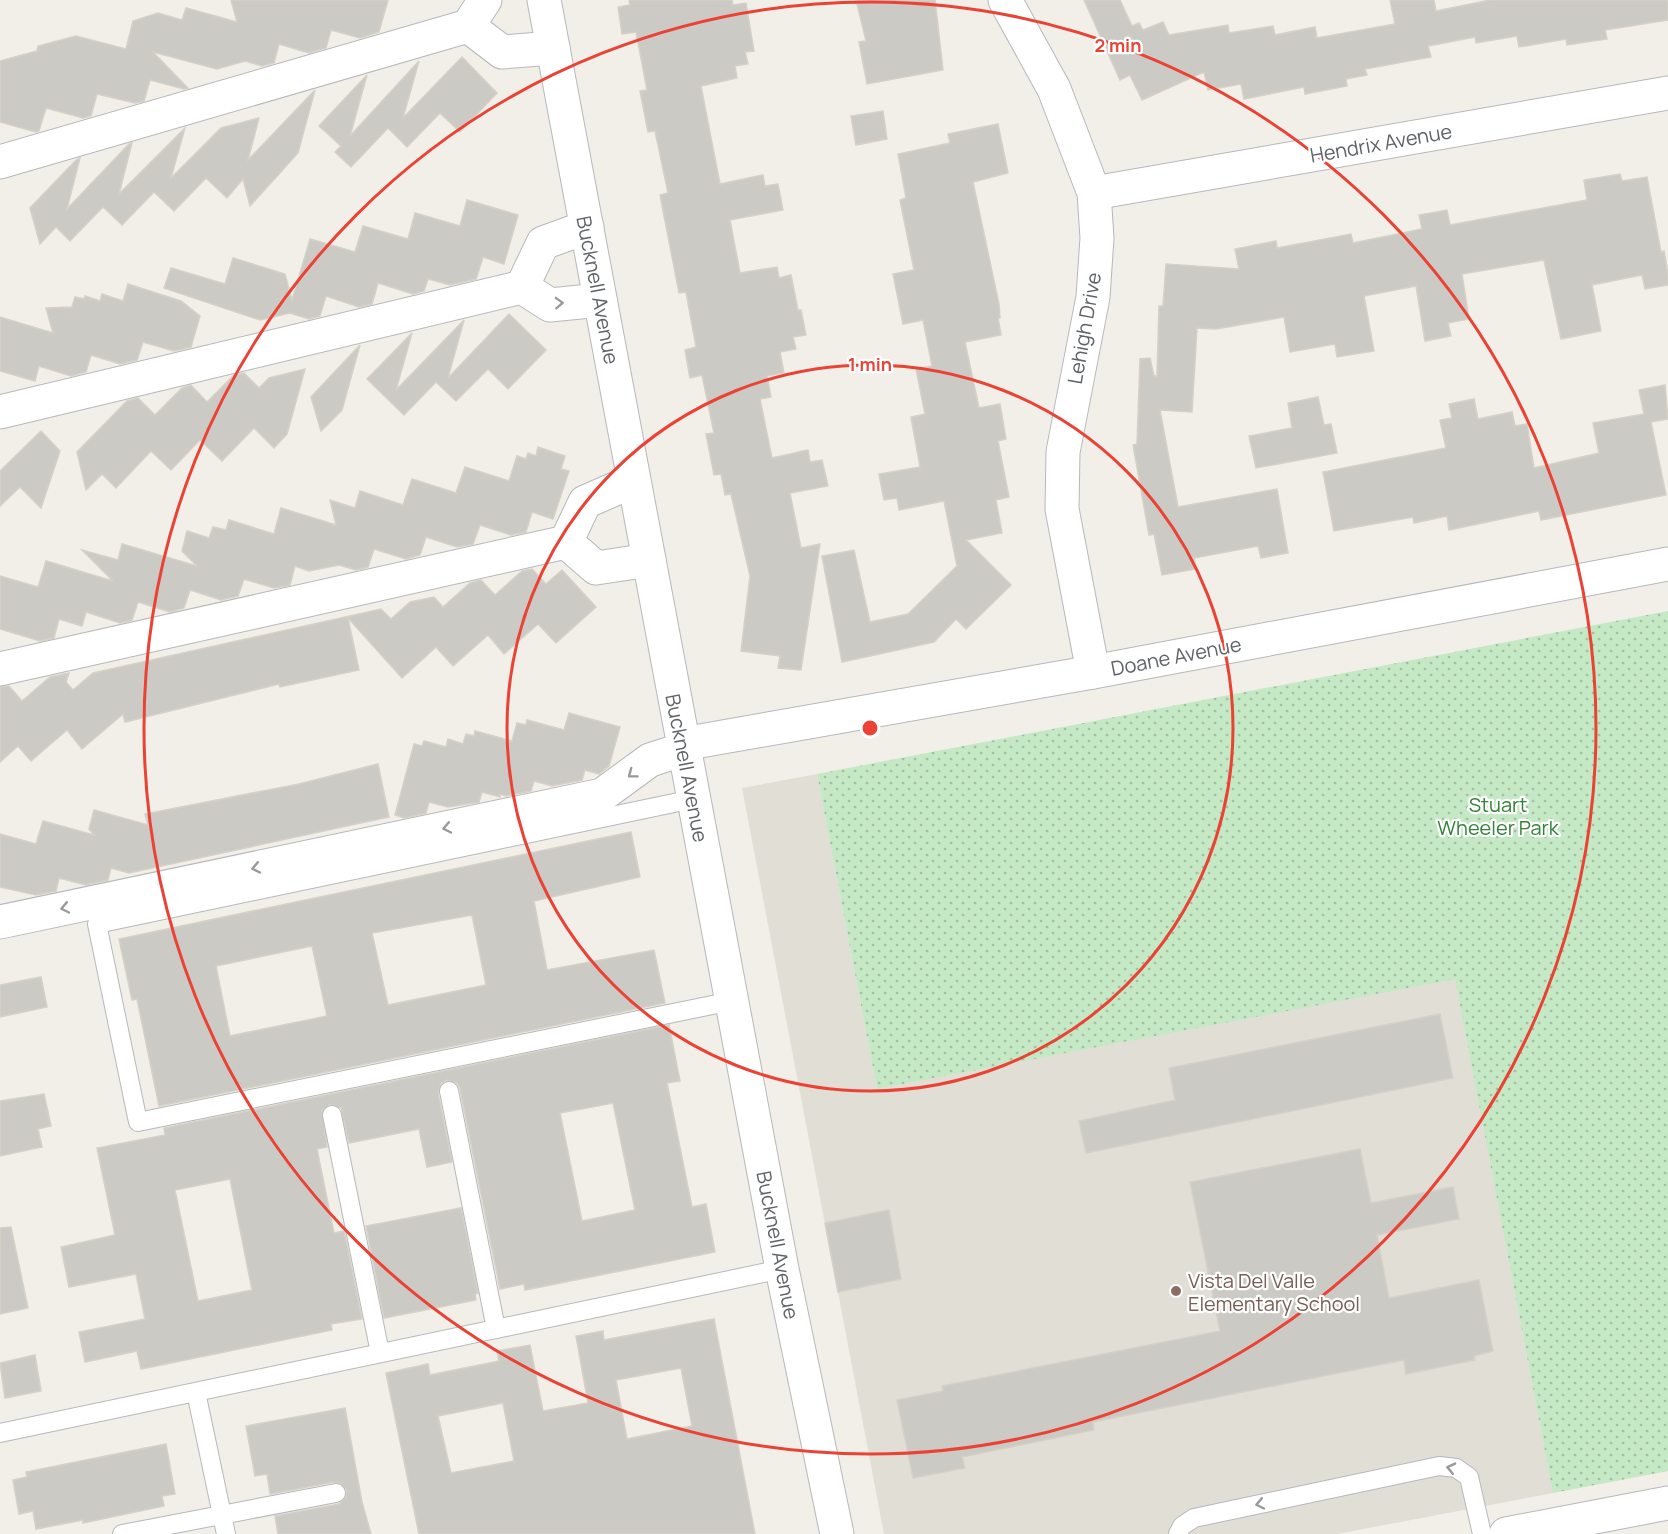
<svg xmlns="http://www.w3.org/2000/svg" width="1668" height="1534" viewBox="0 0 1668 1534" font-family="Manrope,sans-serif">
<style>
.education{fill:#e1ded6}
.grass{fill:url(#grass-dots)}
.building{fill:#cccac5;stroke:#d6d1c6;stroke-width:1.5;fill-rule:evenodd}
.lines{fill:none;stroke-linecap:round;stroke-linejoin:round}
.service-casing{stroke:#b5b8bc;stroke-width:20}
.minor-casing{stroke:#b5b8bc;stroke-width:35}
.service{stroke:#fff;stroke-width:18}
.minor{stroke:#fff;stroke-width:33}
.oneway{stroke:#979a9d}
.ring{fill:none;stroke:#ea4335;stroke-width:3}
.education-dot{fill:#8d6e63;stroke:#fff;stroke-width:2}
.labels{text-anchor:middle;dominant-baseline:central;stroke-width:4.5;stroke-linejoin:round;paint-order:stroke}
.street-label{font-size:20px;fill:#5f6368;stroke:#fff}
.park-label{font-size:20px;fill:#348238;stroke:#fff}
.education-label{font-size:20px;fill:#785e54;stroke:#fff;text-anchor:start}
.centre{fill:#ea4335;stroke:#fff;stroke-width:3}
.ring-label{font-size:18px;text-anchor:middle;font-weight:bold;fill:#ea4335;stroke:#fff;stroke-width:4.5;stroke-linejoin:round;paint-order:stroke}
</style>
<defs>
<pattern id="grass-dots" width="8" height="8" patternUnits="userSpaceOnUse" patternTransform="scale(1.5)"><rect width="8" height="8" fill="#c5e8c5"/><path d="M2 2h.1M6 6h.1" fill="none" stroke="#a3c0a4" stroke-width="1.8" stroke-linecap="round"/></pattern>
</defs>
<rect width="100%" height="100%" fill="#f1efe8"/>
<path class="education" d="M 817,774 L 877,1089 L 1455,978 L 1553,1493 L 1337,1534 L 884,1534 L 742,788 Z"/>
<path class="grass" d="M 1668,611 L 1668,1471 L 1553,1493 L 1455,979 L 877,1089 L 817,774 Z"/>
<g class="building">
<path d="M 231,0 L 388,0 L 379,32 L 360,38 L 331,30 L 326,48 L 309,53 L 279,44 L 274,63 L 262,66 L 245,61 L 217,69 L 153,52 L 188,88 L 184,89 L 150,80 L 144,101 L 135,103 L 97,94 L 91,116 L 83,118 L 46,108 L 39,131 L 36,132 L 0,122 L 0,61 L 37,51 L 38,46 L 76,36 L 126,49 L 133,21 L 158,13 L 182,20 L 186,8 L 237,22 Z"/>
<path d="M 629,0 L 732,0 L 733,5 L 746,3 L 754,51 L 745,52 L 748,64 L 735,66 L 737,78 L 701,86 L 720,184 L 763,175 L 765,186 L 778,184 L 783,210 L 730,220 L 740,273 L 777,267 L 779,278 L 791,275 L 798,310 L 801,310 L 806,335 L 793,337 L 796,349 L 780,352 L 784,373 L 767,376 L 771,397 L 760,399 L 772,458 L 808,450 L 810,462 L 822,460 L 828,486 L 790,493 L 801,548 L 820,544 L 801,670 L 778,668 L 780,656 L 741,651 L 750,576 L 731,494 L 725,495 L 721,474 L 714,475 L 706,434 L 714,433 L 702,375 L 690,378 L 685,350 L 696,347 L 686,292 L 679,293 L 660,195 L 668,193 L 655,131 L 648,132 L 640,91 L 647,90 L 636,32 L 622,34 L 618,7 L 630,5 Z"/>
<path d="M 856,0 L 935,0 L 943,70 L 867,84 L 859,42 L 866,41 Z"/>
<path d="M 1084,0 L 1120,0 L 1132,26 L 1139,23 L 1143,30 L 1163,22 L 1169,35 L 1228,25 L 1229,33 L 1273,26 L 1275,35 L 1315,27 L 1317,38 L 1395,24 L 1390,0 L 1434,0 L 1436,11 L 1490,0 L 1668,0 L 1668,20 L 1605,30 L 1607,39 L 1567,45 L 1566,39 L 1519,47 L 1517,36 L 1476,43 L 1475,37 L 1428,46 L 1431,57 L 1365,69 L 1367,75 L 1346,79 L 1347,86 L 1305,94 L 1304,87 L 1244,99 L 1241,84 L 1208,90 L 1204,72 L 1142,100 L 1130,75 L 1120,80 Z"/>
<path d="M 462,57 L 497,93 L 460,132 L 440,113 L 407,147 L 388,128 L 351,167 L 335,152 L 341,146 L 319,126 L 367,75 L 350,136 L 419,61 L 403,118 Z"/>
<path d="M 315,90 L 298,153 L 250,206 L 243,179 L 227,198 L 206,178 L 174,211 L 154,192 L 122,225 L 103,207 L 70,241 L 56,227 L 40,244 L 30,208 L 76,160 L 80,158 L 67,209 L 129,144 L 132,143 L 119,194 L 185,128 L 171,178 L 221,128 L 259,118 L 248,160 Z"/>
<path d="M 883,111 L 887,139 L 856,145 L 851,116 Z"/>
<path d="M 998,124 L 1008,173 L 973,182 L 999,304 L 1000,318 L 998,318 L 1001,335 L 965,342 L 979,408 L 1000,404 L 1006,439 L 998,441 L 1009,497 L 996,500 L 1002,533 L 966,540 L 1011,585 L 966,629 L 956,619 L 934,642 L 842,662 L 822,556 L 854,550 L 870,622 L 908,614 L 957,566 L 944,501 L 899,510 L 897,498 L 884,500 L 879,474 L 920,467 L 911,417 L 925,414 L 916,369 L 932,366 L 923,320 L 903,324 L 893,274 L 914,270 L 900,200 L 906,198 L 898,154 L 950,143 L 948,134 Z"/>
<path d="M 1620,174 L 1622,181 L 1647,177 L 1661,252 L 1664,251 L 1668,274 L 1668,285 L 1645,289 L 1642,275 L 1592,285 L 1601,331 L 1561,339 L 1544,260 L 1462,274 L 1469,319 L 1448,323 L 1451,336 L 1425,341 L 1416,286 L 1364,296 L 1374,351 L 1337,357 L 1335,344 L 1290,352 L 1284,317 L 1216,329 L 1197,328 L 1192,412 L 1160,410 L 1178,507 L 1277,489 L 1288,553 L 1261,558 L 1258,546 L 1194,558 L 1196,569 L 1162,575 L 1154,534 L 1149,535 L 1133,445 L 1137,444 L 1140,359 L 1150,358 L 1154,376 L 1157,376 L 1159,306 L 1163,306 L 1166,264 L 1239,269 L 1235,249 L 1276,241 L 1277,248 L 1351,234 L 1353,243 L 1422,229 L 1419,215 L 1447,210 L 1450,225 L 1587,200 L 1584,180 Z"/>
<path d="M 467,200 L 518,215 L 504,264 L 483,257 L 476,279 L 450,285 L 428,279 L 424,291 L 413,294 L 378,283 L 372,304 L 359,307 L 326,296 L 320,316 L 309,319 L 290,313 L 260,320 L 164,288 L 171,268 L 225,284 L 233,258 L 285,274 L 292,300 L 310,239 L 355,252 L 363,226 L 408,239 L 415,213 L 460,226 Z"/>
<path d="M 128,284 L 181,301 L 200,316 L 191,347 L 174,351 L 143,342 L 137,360 L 120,364 L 91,355 L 86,372 L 71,376 L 39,366 L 35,381 L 0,371 L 0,317 L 53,333 L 46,308 L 72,307 L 75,297 L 84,299 L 85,296 L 100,301 L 102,294 L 123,301 Z"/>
<path d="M 509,314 L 546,350 L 508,389 L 488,369 L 456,401 L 436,382 L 404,415 L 367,379 L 412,333 L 396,390 L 464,320 L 448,378 Z"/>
<path d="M 360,345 L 342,410 L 321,431 L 311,397 Z"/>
<path d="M 305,369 L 287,434 L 274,448 L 254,428 L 222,461 L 200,440 L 171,470 L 151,451 L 116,488 L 102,474 L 86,490 L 77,452 L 127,401 L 138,398 L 155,415 L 182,388 L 191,385 L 207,402 L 234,375 L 244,373 L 259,388 L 269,378 Z"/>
<path d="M 1665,385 L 1668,419 L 1651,422 L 1666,495 L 1541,520 L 1539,511 L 1449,530 L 1447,516 L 1414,523 L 1413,517 L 1334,531 L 1323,472 L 1446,448 L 1440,420 L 1452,418 L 1449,404 L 1474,399 L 1478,419 L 1512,412 L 1515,426 L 1527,424 L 1534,468 L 1599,453 L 1593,423 L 1644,414 L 1639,390 Z"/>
<path d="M 1318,397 L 1324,425 L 1331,424 L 1337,453 L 1256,468 L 1249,436 L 1292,428 L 1288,403 Z"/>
<path d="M 41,431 L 60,451 L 41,508 L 20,487 L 0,506 L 0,471 Z"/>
<path d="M 538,447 L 565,456 L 561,469 L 569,471 L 553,519 L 532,512 L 526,532 L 511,535 L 480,525 L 473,544 L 457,547 L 426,537 L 420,555 L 406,559 L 374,549 L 368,567 L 356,570 L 339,565 L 309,571 L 295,566 L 290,585 L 274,588 L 244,579 L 238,596 L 221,600 L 190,590 L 184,608 L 170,612 L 138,602 L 132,620 L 120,623 L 86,612 L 82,626 L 59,619 L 54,638 L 40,641 L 0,629 L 0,576 L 38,587 L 46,561 L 113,581 L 82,550 L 118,560 L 122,544 L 197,566 L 182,551 L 187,531 L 209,538 L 213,527 L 226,530 L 229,520 L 274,534 L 281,508 L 336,525 L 330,500 L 355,508 L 360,491 L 403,505 L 412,479 L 456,493 L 465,467 L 509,481 L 517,456 L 526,459 L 528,453 L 536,456 Z"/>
<path d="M 532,569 L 546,584 L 562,570 L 596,607 L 556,643 L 538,624 L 504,654 L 488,635 L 453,666 L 436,647 L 402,678 L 348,618 L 359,670 L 280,687 L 279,684 L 125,722 L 123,714 L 82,749 L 67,730 L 31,761 L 18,746 L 0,762 L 0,687 L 9,686 L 22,701 L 50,677 L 69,673 L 66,682 L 73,690 L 93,673 L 381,609 L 391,619 L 410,602 L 434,597 L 443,607 L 470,583 L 481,580 L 495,595 L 522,571 Z"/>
<path d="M 569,713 L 620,727 L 609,766 L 599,774 L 585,770 L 582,780 L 552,786 L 534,781 L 531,791 L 506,796 L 500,794 L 500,797 L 482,792 L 479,802 L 448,807 L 429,802 L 426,813 L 404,818 L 395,815 L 414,744 L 422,746 L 424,741 L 446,747 L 448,739 L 463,744 L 466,734 L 474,736 L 475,731 L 512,741 L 517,723 L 526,725 L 527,720 L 564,730 Z"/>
<path d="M 378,764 L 389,817 L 129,873 L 111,868 L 108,880 L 86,885 L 59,878 L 56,891 L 36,895 L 0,887 L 0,834 L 36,844 L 43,821 L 94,835 L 89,829 L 94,810 L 148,825 L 145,814 L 299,784 Z"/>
<path d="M 631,832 L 640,877 L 534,901 L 547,970 L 654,950 L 665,1003 L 159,1106 L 137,999 L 132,1000 L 119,939 ZM 472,915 L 486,985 L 388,1005 L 372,933 ZM 312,946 L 327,1016 L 230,1036 L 216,966 Z"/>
<path d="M 41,977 L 47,1007 L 0,1017 L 0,985 Z"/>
<path d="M 1440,1014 L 1453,1078 L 1086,1153 L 1079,1121 L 1175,1100 L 1169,1068 Z"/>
<path d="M 669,1025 L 680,1081 L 667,1083 L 692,1207 L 706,1204 L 715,1252 L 525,1290 L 524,1284 L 500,1289 L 460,1089 L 457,1083 L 447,1080 L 441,1083 L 438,1093 L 452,1162 L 427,1167 L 419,1129 L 349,1143 L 341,1108 L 330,1104 L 322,1111 L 327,1147 L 317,1149 L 334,1233 L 344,1231 L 362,1319 L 331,1324 L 332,1330 L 141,1369 L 137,1351 L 85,1362 L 79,1332 L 145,1319 L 136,1274 L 69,1287 L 61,1247 L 115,1235 L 97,1148 L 165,1135 L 164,1128 ZM 613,1103 L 635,1210 L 582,1221 L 560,1113 ZM 230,1179 L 252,1290 L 198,1301 L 175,1190 Z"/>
<path d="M 44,1094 L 51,1126 L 38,1129 L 42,1147 L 0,1156 L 0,1101 Z"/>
<path d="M 1360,1149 L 1371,1203 L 1453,1187 L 1459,1219 L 1377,1235 L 1389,1298 L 1479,1280 L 1493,1351 L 1474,1356 L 1475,1360 L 1406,1374 L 1404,1360 L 1093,1422 L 1094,1430 L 962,1457 L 965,1468 L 913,1478 L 897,1400 L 943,1391 L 942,1386 L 1220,1331 L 1190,1182 Z"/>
<path d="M 461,1208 L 478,1293 L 475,1294 L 476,1300 L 384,1318 L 366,1226 Z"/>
<path d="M 889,1210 L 901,1279 L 838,1292 L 825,1223 Z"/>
<path d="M 11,1227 L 28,1308 L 0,1314 L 0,1228 Z"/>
<path d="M 714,1319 L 755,1534 L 419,1534 L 386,1373 L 428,1364 L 430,1375 L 499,1361 L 497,1351 L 530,1345 L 543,1411 L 588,1403 L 576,1336 L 603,1331 L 604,1340 ZM 681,1368 L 692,1426 L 627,1439 L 616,1380 ZM 503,1403 L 514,1461 L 451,1473 L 438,1416 Z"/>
<path d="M 35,1355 L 41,1391 L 5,1398 L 0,1363 Z"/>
<path d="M 345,1408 L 362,1502 L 371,1534 L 278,1534 L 275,1516 L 339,1504 L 346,1497 L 347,1490 L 340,1483 L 334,1482 L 270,1494 L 267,1474 L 255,1476 L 246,1426 Z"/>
<path d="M 166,1444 L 175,1494 L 162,1496 L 164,1506 L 83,1523 L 83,1520 L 36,1529 L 33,1511 L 19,1514 L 13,1480 L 27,1477 L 26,1472 Z"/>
</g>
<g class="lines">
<defs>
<g id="service">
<path d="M 693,799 L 97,924 L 138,1122 L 732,1001"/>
<path d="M 449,1091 L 496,1329"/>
<path d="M 332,1115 L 380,1353"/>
<path d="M 196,1392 L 226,1534"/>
<path d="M 0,1433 L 782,1269"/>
<path d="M 122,1534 L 336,1493"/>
<path d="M 1178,1534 L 1182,1526 L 1194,1518 L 1439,1466 L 1456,1468 L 1469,1477 L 1482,1534"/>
</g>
<g id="minor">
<path d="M 544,0 L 782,1269 L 837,1534"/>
<path d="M 1005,0 L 1054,89 L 1094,193 L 1097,238 L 1093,297 L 1063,452 L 1062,509 L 1093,672"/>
<path d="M 468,26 L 502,52 L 553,48"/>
<path d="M 0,162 L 468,26 L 485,0"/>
<path d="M 1094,193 L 1668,93"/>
<path d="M 522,287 L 543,243 L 587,227"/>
<path d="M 0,412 L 522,287 L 550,305 L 600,300"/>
<path d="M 566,542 L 585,502 L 633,481"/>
<path d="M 566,542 L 596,568 L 649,560"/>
<path d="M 0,669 L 566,542"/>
<path d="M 683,744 L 1093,672 L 1668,564"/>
<path d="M 0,922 L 602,795 L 650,760 L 684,749"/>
<path d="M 1506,1534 L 1668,1503"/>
</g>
</defs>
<use href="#service" class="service-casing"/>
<use href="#minor" class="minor-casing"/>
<use href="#service" class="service"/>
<use href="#minor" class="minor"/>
</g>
<defs><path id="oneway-chevron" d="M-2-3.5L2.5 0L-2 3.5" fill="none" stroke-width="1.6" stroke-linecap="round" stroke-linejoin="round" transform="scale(1.5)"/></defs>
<g class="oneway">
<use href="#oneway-chevron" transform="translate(559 303) rotate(-2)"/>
<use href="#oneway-chevron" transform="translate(632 774) rotate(143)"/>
<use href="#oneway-chevron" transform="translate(447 828) rotate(168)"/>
<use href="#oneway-chevron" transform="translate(256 868) rotate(168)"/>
<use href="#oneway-chevron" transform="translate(65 908) rotate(168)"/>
<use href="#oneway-chevron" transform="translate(1451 1468) rotate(-167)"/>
<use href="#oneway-chevron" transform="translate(1260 1504) rotate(168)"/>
</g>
<g class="ring">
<circle cx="870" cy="728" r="363"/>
<circle cx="870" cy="728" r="726"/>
</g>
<circle class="education-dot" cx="1176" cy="1291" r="6"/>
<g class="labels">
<g class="street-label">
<text transform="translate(1381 143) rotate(-10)">Hendrix Avenue</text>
<text transform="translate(598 290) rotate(79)">Bucknell Avenue</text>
<text transform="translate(1084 328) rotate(-80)">Lehigh Drive</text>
<text transform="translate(1176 656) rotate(-11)">Doane Avenue</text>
<text transform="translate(687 768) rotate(79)">Bucknell Avenue</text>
<text transform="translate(778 1245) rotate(79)">Bucknell Avenue</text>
</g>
<g class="park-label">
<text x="1498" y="804">Stuart<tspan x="1498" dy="23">Wheeler Park</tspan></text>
</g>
<g class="education-label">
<text x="1188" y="1280">Vista Del Valle<tspan x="1188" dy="23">Elementary School</tspan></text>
</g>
</g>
<circle cx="870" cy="728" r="9" class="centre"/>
<g class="ring-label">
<text x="1118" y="52">2 min</text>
<text x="870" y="371">1 min</text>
</g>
</svg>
